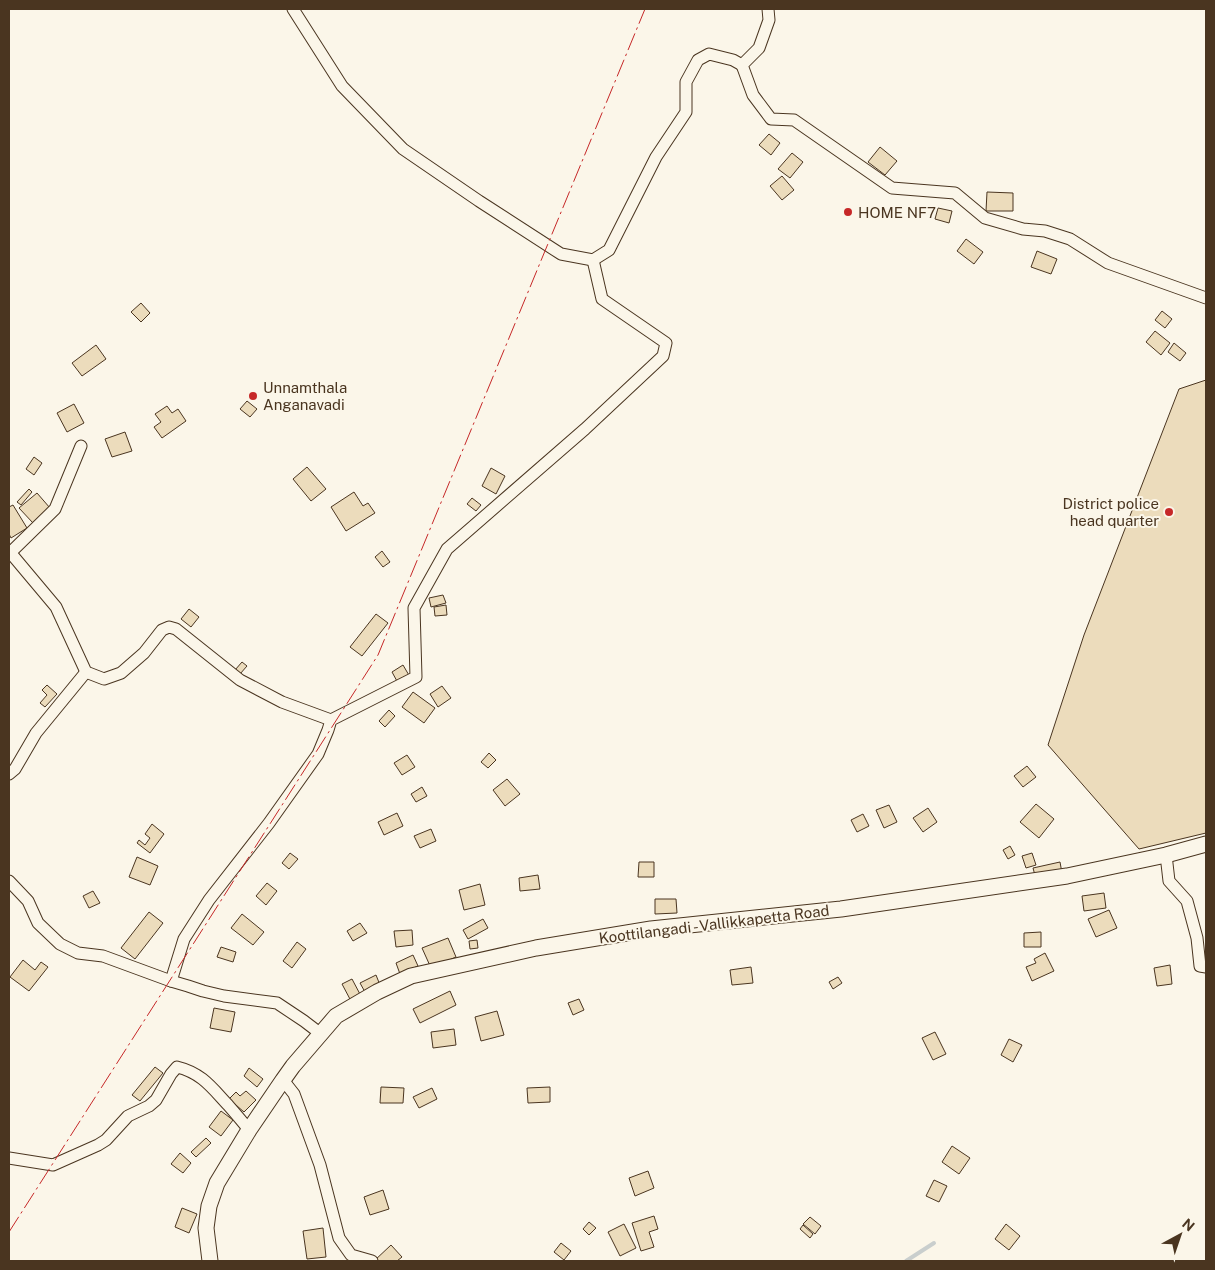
<svg xmlns="http://www.w3.org/2000/svg" width="1215" height="1270" viewBox="0 0 1215 1270" font-family="'Public Sans',sans-serif">
<style>
.lines{fill:none;stroke-linecap:round;stroke-linejoin:round}
.stream{stroke:#c9cecd;stroke-width:4}
.building{fill:#ecdcbc;stroke:#4a3520}
.street-casing{stroke:#4a3520;stroke-width:13}
.secondary-casing{stroke:#4a3520;stroke-width:17}
.street{stroke:#fbf6e9;stroke-width:11}
.secondary{stroke:#fbf6e9;stroke-width:15}
.power{stroke:#c62828;stroke-width:1;stroke-dasharray:18 4 2.5 4;stroke-linecap:butt}
.poi-dot{fill:#c62828;stroke:#fbf6e9;stroke-width:2}
.labels{text-anchor:middle;dominant-baseline:central;stroke-width:4;stroke-linejoin:round;paint-order:stroke}
.poi-label{font-size:15px;fill:#4a3520;stroke:#fbf6e9;text-anchor:start}
.street-label{font-size:15px;fill:#4a3520;stroke:#fbf6e9}
</style>
<rect width="100%" height="100%" fill="#fbf6e9"/>
<g class="lines">
<path class="stream" d="M 906,1261 L 934,1243"/>
</g>
<g class="building">
<path d="M 769,134 L 780,143 L 771,155 L 759,145 Z"/>
<path d="M 880,147 L 897,161 L 885,175 L 868,162 Z"/>
<path d="M 792,153 L 803,162 L 790,178 L 778,169 Z"/>
<path d="M 782,176 L 794,190 L 782,200 L 770,186 Z"/>
<path d="M 987,192 L 1013,193 L 1013,211 L 986,211 Z"/>
<path d="M 938,208 L 952,211 L 949,223 L 935,219 Z"/>
<path d="M 966,239 L 983,252 L 974,264 L 957,251 Z"/>
<path d="M 1037,251 L 1057,259 L 1051,274 L 1031,267 Z"/>
<path d="M 141,303 L 150,313 L 141,322 L 131,312 Z"/>
<path d="M 1162,311 L 1172,319 L 1165,328 L 1155,320 Z"/>
<path d="M 1155,331 L 1170,343 L 1161,355 L 1146,342 Z"/>
<path d="M 1174,343 L 1186,353 L 1180,361 L 1168,352 Z"/>
<path d="M 96,345 L 106,359 L 82,376 L 72,363 Z"/>
<path d="M 1206,380 L 1206,833 L 1139,849 L 1048,745 L 1084,635 L 1179,389 Z"/>
<path d="M 247,401 L 257,409 L 250,417 L 240,409 Z"/>
<path d="M 74,404 L 84,423 L 67,432 L 57,413 Z"/>
<path d="M 167,406 L 172,413 L 178,409 L 186,421 L 162,438 L 154,427 L 161,422 L 155,414 Z"/>
<path d="M 125,432 L 132,451 L 112,457 L 105,439 Z"/>
<path d="M 34,457 L 42,463 L 34,475 L 26,469 Z"/>
<path d="M 307,467 L 326,489 L 311,501 L 293,479 Z"/>
<path d="M 491,468 L 505,476 L 496,494 L 482,486 Z"/>
<path d="M 29,489 L 32,492 L 21,505 L 17,502 Z"/>
<path d="M 354,492 L 363,506 L 368,503 L 375,513 L 346,531 L 331,507 Z"/>
<path d="M 37,493 L 50,508 L 33,523 L 19,508 Z"/>
<path d="M 472,498 L 481,505 L 476,511 L 467,504 Z"/>
<path d="M 13,505 L 27,528 L 11,538 L 9,534 L 9,507 Z"/>
<path d="M 382,551 L 390,562 L 383,567 L 375,557 Z"/>
<path d="M 443,595 L 446,603 L 431,607 L 429,598 Z"/>
<path d="M 446,605 L 447,615 L 435,616 L 434,607 Z"/>
<path d="M 189,609 L 199,617 L 191,627 L 181,619 Z"/>
<path d="M 376,614 L 388,623 L 362,656 L 350,647 Z"/>
<path d="M 242,662 L 247,666 L 240,674 L 235,670 Z"/>
<path d="M 403,665 L 410,677 L 398,683 L 392,672 Z"/>
<path d="M 47,685 L 57,694 L 45,707 L 40,703 L 47,695 L 42,690 Z"/>
<path d="M 442,686 L 451,698 L 438,707 L 430,694 Z"/>
<path d="M 413,692 L 435,708 L 424,723 L 402,707 Z"/>
<path d="M 389,710 L 395,716 L 385,727 L 379,721 Z"/>
<path d="M 489,753 L 496,760 L 488,768 L 481,762 Z"/>
<path d="M 407,755 L 415,767 L 402,775 L 394,763 Z"/>
<path d="M 1027,766 L 1036,777 L 1023,787 L 1014,776 Z"/>
<path d="M 507,779 L 520,794 L 505,806 L 493,790 Z"/>
<path d="M 422,787 L 427,796 L 416,802 L 411,794 Z"/>
<path d="M 1036,804 L 1054,819 L 1039,838 L 1020,822 Z"/>
<path d="M 889,805 L 897,822 L 884,828 L 876,810 Z"/>
<path d="M 928,808 L 937,822 L 923,832 L 913,818 Z"/>
<path d="M 397,813 L 403,826 L 384,835 L 378,822 Z"/>
<path d="M 863,814 L 869,826 L 857,832 L 851,820 Z"/>
<path d="M 152,824 L 164,834 L 150,853 L 137,843 L 139,840 L 145,845 L 150,838 L 145,834 Z"/>
<path d="M 431,829 L 436,841 L 420,848 L 414,836 Z"/>
<path d="M 1010,846 L 1015,855 L 1008,859 L 1003,850 Z"/>
<path d="M 290,853 L 298,859 L 289,869 L 282,863 Z"/>
<path d="M 1032,853 L 1036,865 L 1026,868 L 1022,856 Z"/>
<path d="M 137,857 L 158,866 L 150,885 L 129,877 Z"/>
<path d="M 639,862 L 654,862 L 654,877 L 638,877 Z"/>
<path d="M 1060,862 L 1062,873 L 1036,879 L 1033,868 Z"/>
<path d="M 538,875 L 540,889 L 520,891 L 519,878 Z"/>
<path d="M 267,883 L 277,891 L 266,905 L 256,896 Z"/>
<path d="M 480,884 L 485,905 L 464,910 L 459,890 Z"/>
<path d="M 93,891 L 100,903 L 89,908 L 83,896 Z"/>
<path d="M 1104,893 L 1106,908 L 1084,911 L 1082,896 Z"/>
<path d="M 655,899 L 676,899 L 677,913 L 655,914 Z"/>
<path d="M 1109,910 L 1117,928 L 1096,937 L 1088,919 Z"/>
<path d="M 149,912 L 163,923 L 135,959 L 121,948 Z"/>
<path d="M 242,914 L 264,932 L 253,945 L 231,928 Z"/>
<path d="M 483,919 L 488,928 L 468,939 L 463,930 Z"/>
<path d="M 360,923 L 367,933 L 353,941 L 347,931 Z"/>
<path d="M 412,930 L 413,945 L 396,947 L 394,931 Z"/>
<path d="M 1041,932 L 1041,947 L 1024,947 L 1024,933 Z"/>
<path d="M 448,938 L 456,957 L 431,968 L 422,948 Z"/>
<path d="M 477,940 L 478,948 L 470,949 L 469,941 Z"/>
<path d="M 297,942 L 306,949 L 292,968 L 283,961 Z"/>
<path d="M 221,947 L 236,952 L 233,962 L 217,957 Z"/>
<path d="M 1045,953 L 1054,971 L 1032,981 L 1026,967 L 1036,963 L 1034,959 Z"/>
<path d="M 413,955 L 418,966 L 400,974 L 396,963 Z"/>
<path d="M 23,960 L 35,970 L 41,962 L 48,967 L 29,991 L 10,977 Z"/>
<path d="M 1170,965 L 1172,984 L 1157,986 L 1154,968 Z"/>
<path d="M 751,967 L 753,983 L 732,985 L 730,970 Z"/>
<path d="M 376,975 L 380,985 L 365,992 L 360,983 Z"/>
<path d="M 838,977 L 842,983 L 833,989 L 829,982 Z"/>
<path d="M 352,979 L 361,996 L 351,1001 L 342,984 Z"/>
<path d="M 450,991 L 456,1005 L 420,1023 L 413,1009 Z"/>
<path d="M 579,999 L 584,1010 L 573,1015 L 568,1003 Z"/>
<path d="M 214,1008 L 235,1012 L 231,1032 L 210,1028 Z"/>
<path d="M 497,1011 L 504,1035 L 481,1041 L 475,1017 Z"/>
<path d="M 454,1029 L 456,1045 L 433,1048 L 431,1032 Z"/>
<path d="M 935,1032 L 946,1054 L 933,1060 L 922,1038 Z"/>
<path d="M 1009,1039 L 1022,1045 L 1013,1062 L 1001,1055 Z"/>
<path d="M 155,1067 L 163,1073 L 140,1101 L 132,1095 Z"/>
<path d="M 249,1068 L 263,1079 L 257,1087 L 244,1076 Z"/>
<path d="M 381,1087 L 404,1088 L 403,1103 L 380,1103 Z"/>
<path d="M 550,1087 L 550,1102 L 528,1103 L 527,1088 Z"/>
<path d="M 432,1088 L 437,1099 L 419,1108 L 413,1097 Z"/>
<path d="M 246,1091 L 256,1100 L 244,1112 L 229,1099 L 236,1092 L 240,1096 Z"/>
<path d="M 221,1111 L 233,1120 L 221,1136 L 209,1127 Z"/>
<path d="M 206,1138 L 211,1143 L 196,1157 L 191,1152 Z"/>
<path d="M 952,1146 L 970,1158 L 959,1174 L 942,1162 Z"/>
<path d="M 180,1153 L 191,1163 L 183,1173 L 171,1164 Z"/>
<path d="M 648,1171 L 654,1188 L 635,1196 L 629,1178 Z"/>
<path d="M 934,1180 L 947,1186 L 939,1202 L 926,1196 Z"/>
<path d="M 383,1190 L 389,1209 L 370,1215 L 364,1197 Z"/>
<path d="M 182,1208 L 197,1214 L 189,1233 L 175,1227 Z"/>
<path d="M 654,1216 L 658,1229 L 649,1232 L 654,1247 L 641,1251 L 632,1223 Z"/>
<path d="M 810,1217 L 821,1226 L 815,1234 L 803,1224 Z"/>
<path d="M 589,1222 L 596,1228 L 589,1235 L 583,1229 Z"/>
<path d="M 624,1224 L 636,1248 L 620,1256 L 608,1232 Z"/>
<path d="M 1006,1224 L 1020,1236 L 1009,1250 L 995,1239 Z"/>
<path d="M 803,1225 L 813,1234 L 810,1238 L 800,1229 Z"/>
<path d="M 323,1228 L 326,1257 L 307,1259 L 303,1231 Z"/>
<path d="M 561,1243 L 571,1251 L 564,1260 L 554,1252 Z"/>
<path d="M 391,1245 L 402,1257 L 397,1261 L 374,1261 Z"/>
</g>
<g class="lines">
<defs>
<g id="street">
<path d="M 293,9 L 342,86 L 403,149 L 479,201 L 561,254 L 593,260 L 609,250 L 656,157 L 686,112 L 686,82 L 698,60 L 709,54 L 733,60 L 742,65"/>
<path d="M 768,9 L 769,20 L 759,48 L 742,65 L 753,95 L 771,119 L 794,120 L 892,188 L 955,193 L 985,218 L 1023,229 L 1045,231 L 1070,239 L 1108,263 L 1206,298"/>
<path d="M 9,551 L 56,607 L 86,672 L 104,679 L 121,673 L 144,653 L 162,630 L 169,627 L 176,629 L 240,680 L 282,702 L 331,720"/>
<path d="M 10,553 L 55,509 L 81,446"/>
<path d="M 9,774 L 15,769 L 36,733 L 86,672"/>
<path d="M 1166,855 L 1169,881 L 1187,901 L 1197,938 L 1200,966 L 1206,967"/>
<path d="M 9,881 L 28,901 L 38,923 L 60,944 L 78,953 L 103,956 L 171,981 L 188,986 L 203,991 L 224,996 L 277,1003 L 304,1021 L 321,1034"/>
<path d="M 171,981 L 184,939 L 209,900 L 269,823 L 318,754 L 328,730 L 331,720 L 416,677 L 414,608 L 447,549 L 585,429 L 663,356 L 666,343 L 602,299 L 593,260"/>
<path d="M 283,1080 L 294,1094 L 320,1165 L 339,1238 L 351,1255 L 372,1261"/>
<path d="M 9,1158 L 53,1165 L 98,1145 L 106,1140 L 128,1116 L 149,1106 L 156,1100 L 171,1074 L 177,1067 C 202,1073 212,1088 228,1105 C 235,1113 242,1121 249,1130"/>
</g>
<path id="secondary" d="M 210,1261 L 206,1228 L 209,1206 L 217,1183 L 249,1130 L 283,1080 L 293,1066 L 336,1016 L 377,992 L 411,976 L 536,948 L 651,929 L 841,909 L 1067,876 L 1166,855 L 1206,844"/>
</defs>
<use href="#street" class="street-casing"/>
<use href="#secondary" class="secondary-casing"/>
<use href="#street" class="street"/>
<use href="#secondary" class="secondary"/>
<path class="power" d="M 9,1232 L 378,655 L 645,9"/>
</g>
<g class="poi-dot">
<circle cx="848" cy="212" r="5"/>
<circle cx="253" cy="396" r="5"/>
<circle cx="1169" cy="512" r="5"/>
</g>
<g class="labels">
<g class="poi-label">
<text x="858" y="212">HOME NF7</text>
<text x="263" y="387">Unnamthala<tspan x="263" dy="17">Anganavadi</tspan></text>
<text x="1159" y="503" text-anchor="end">District police<tspan x="1159" dy="17">head quarter</tspan></text>
</g>
<g class="street-label">
<text transform="translate(714 924) rotate(-7)">Koottilangadi - Vallikkapetta Road</text>
</g>
</g>
<rect width="1215" height="1270" fill="none" stroke="#4a3520" stroke-width="20"/>
<g transform="translate(1180 1235) rotate(40)" stroke="#fbf6e9" stroke-width="4" paint-order="stroke">
<path d="M0-4L9 19L0 12L-9 19Z" fill="#4a3520"/>
<text y="-8" font-size="14" font-weight="bold" text-anchor="middle" fill="#4a3520">N</text>
</g>
</svg>
